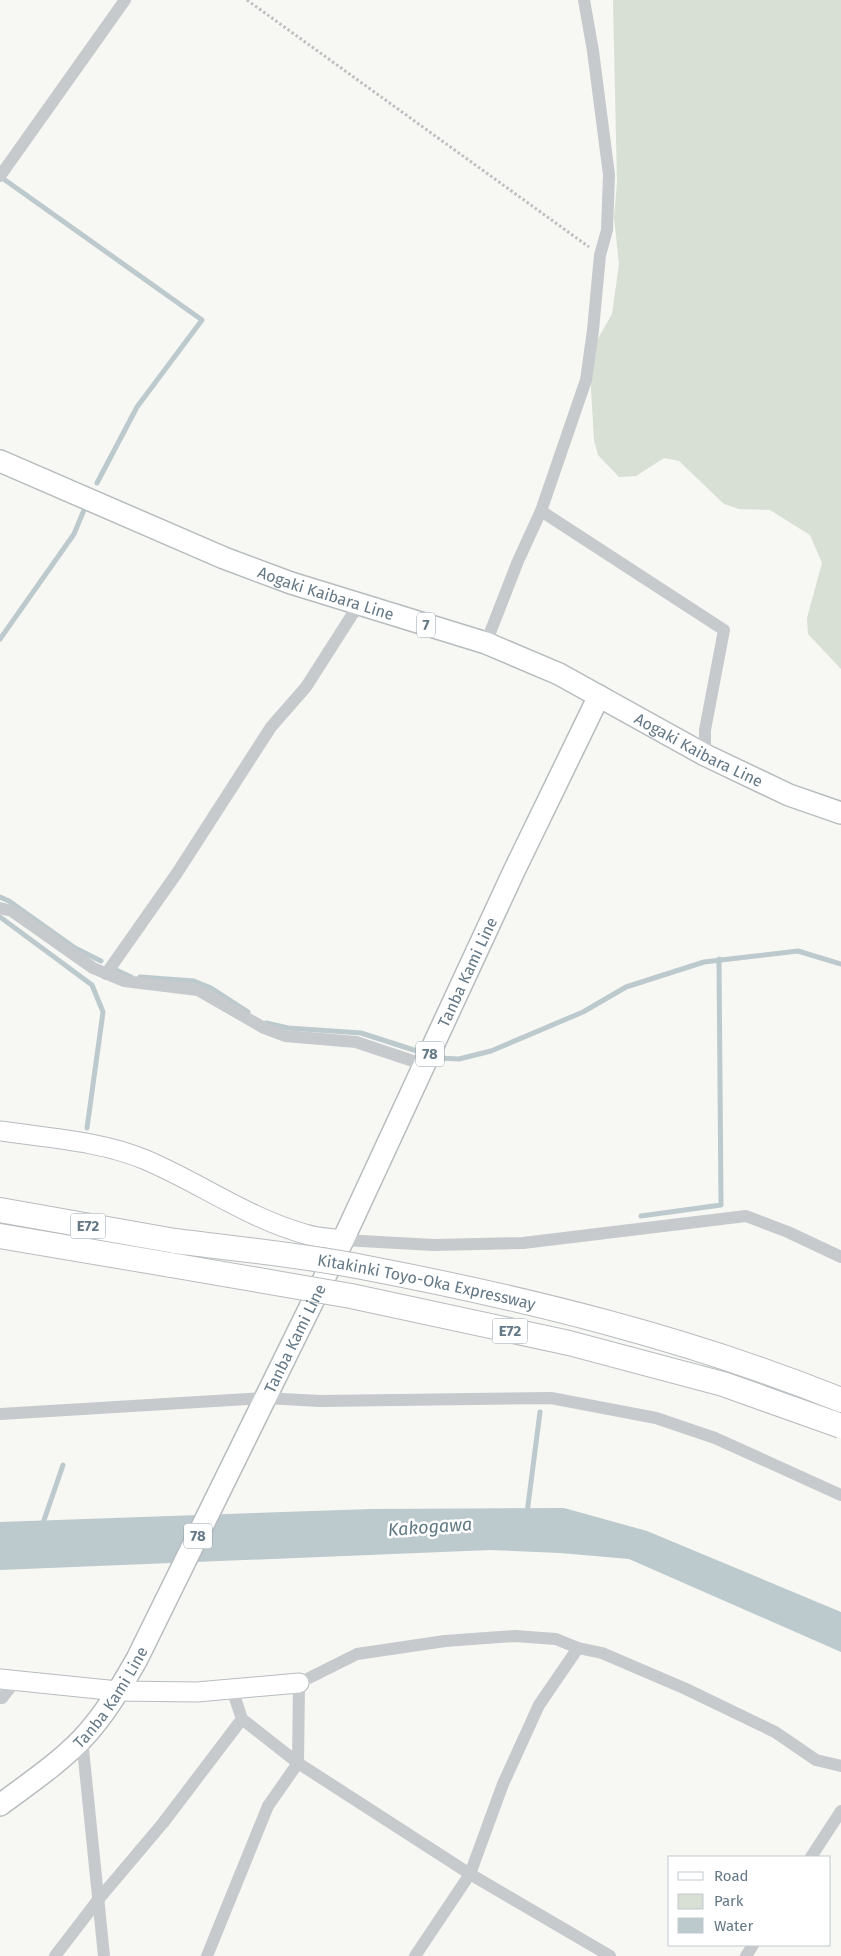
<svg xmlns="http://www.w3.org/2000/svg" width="841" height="1956" viewBox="0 0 841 1956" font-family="'Fira Sans',sans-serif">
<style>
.green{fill:#d8dfd4}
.water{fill:#bcc9cd}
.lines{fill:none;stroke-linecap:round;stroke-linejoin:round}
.stream{stroke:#bcc9cd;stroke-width:5}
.secondary-casing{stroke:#b6bcc0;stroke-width:21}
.primary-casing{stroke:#b7bcbf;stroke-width:24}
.highway-casing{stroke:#b8bcbf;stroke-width:26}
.path{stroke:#bdc0c2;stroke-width:3;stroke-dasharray:2.5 2.5;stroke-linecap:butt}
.street{stroke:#c6cacd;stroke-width:12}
.secondary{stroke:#fff;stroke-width:19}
.primary{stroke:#fff;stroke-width:21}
.highway{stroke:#fff;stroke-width:24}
.highway-bridge-casing{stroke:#b8bcbf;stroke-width:26;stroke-linecap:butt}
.highway-bridge{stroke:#fff;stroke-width:24}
.labels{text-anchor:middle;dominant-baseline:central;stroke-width:5;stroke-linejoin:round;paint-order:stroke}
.shield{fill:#fff;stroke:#92a0aa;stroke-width:1}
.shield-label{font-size:15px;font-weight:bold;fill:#647886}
.street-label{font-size:16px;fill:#647886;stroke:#fff}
.water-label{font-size:18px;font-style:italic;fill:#607a83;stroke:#fff}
</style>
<rect width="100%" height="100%" fill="#f7f7f3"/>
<path class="green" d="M 613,0 L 841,0 L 841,669 L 808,634 L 807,618 L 822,563 L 810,535 L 770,510 L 739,509 L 724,504 L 679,461 L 664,458 L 636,476 L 619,477 L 598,455 L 594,440 L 589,354 L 612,314 L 619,264 L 614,217 L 617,183 Z"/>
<path class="water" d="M 564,1508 L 647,1531 L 841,1612 L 841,1652 L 629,1559 L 560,1553 L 490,1550 L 0,1570 L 0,1522 L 371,1509 Z"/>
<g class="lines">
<g class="stream">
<path d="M 5,180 L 202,320 L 137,407 L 97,483"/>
<path d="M 0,639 L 74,534 L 84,510"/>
<path d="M 0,897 L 9,901 L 75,948 L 101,961"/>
<path d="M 0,917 L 92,985 L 103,1012 L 87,1128"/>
<path d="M 116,970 L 131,977"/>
<path d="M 140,977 L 194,981 L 211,988 L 248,1012"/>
<path d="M 266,1023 L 288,1028 L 361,1033 L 420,1052"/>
<path d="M 438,1058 L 459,1059 L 491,1051 L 583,1012 L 626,987 L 704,962 L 798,951 L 841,964"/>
<path d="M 641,1216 L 721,1205 L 719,959"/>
<path d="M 527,1513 L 540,1412"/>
<path d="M 42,1526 L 63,1465"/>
</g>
<defs>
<g id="secondary">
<path d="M 0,1131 C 48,1138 101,1141 146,1160 C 200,1183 248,1218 305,1234 C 317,1238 330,1238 343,1240"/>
<path d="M 0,1679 L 118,1691 L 197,1692 L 299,1683"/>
</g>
<g id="primary">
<path id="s1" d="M 0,461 L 224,558 L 291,583 L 486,643 L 559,674 L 705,755 L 789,795 L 841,813"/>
<path id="s2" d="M 0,1805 C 28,1784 58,1764 82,1739 C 104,1716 121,1687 137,1659 L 343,1240 L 514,871 L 599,696"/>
</g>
<g id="highway">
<path d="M 0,1210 L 175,1241"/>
<path d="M 0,1236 L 171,1265"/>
</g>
</defs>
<use href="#secondary" class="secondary-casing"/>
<use href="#primary" class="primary-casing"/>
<use href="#highway" class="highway-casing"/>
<path class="path" d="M 247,0 L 589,247"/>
<g class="street">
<path d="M 0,176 L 125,0"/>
<path d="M 541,511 L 724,630 L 705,730 L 705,755"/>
<path d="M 486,643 L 518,561 L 541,511 L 586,380 L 593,330 L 600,255 L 607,230 L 609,175 L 593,51 L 584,0"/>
<path d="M 0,908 L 12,911 L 93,968 L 124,981 L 198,990 L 264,1028 L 285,1036 L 356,1042 L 425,1065"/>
<path d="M 106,974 L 177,873 L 271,727 L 306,687 L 359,604"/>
<path d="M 343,1240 L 434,1245 L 523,1243 L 746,1216 L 788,1232 L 841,1257"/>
<path d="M 0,1414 L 265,1398 L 320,1401 L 551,1398 L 656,1418 L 715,1438 L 841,1495"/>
<path d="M 232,1689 L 242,1719 L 298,1763 L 470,1874 L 610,1956"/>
<path d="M 0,1698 L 2,1698 L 16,1680"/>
<path d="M 82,1739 L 104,1956"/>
<path d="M 811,1857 L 841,1811"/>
<path d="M 55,1956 L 98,1900 L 163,1823 L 242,1719"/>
<path d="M 207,1956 L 268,1806 L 298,1763 L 299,1683 L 357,1654 L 445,1641 L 515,1636 L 556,1639 L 578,1648 L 602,1653 L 686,1689 L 775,1732 L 816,1760 L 841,1766"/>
<path d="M 415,1956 L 470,1874 L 503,1784 L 539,1705 L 578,1648"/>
<path d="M 746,1956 L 753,1945"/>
</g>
<use href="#secondary" class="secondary"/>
<use href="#primary" class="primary"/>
<use href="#highway" class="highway"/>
<defs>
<g id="highway-bridge">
<path id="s3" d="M 175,1241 C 237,1249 301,1255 362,1267 C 524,1298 688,1338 841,1400"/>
<path d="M 171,1265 L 351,1296 L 569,1343 L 723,1384 L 841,1426"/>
</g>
</defs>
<use href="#highway-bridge" class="highway-bridge-casing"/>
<use href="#highway-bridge" class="highway-bridge"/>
</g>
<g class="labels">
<g class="shield">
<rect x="417" y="612.5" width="18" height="25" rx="4"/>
<rect x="416" y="1041.5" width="28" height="25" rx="4"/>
<rect x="70.5" y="1213.5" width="35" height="25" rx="4"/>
<rect x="492.5" y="1318.5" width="35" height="25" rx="4"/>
<rect x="184" y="1523.5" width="28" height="25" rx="4"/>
</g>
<g class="shield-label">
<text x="426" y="625">7</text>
<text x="430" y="1054">78</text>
<text x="88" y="1226">E72</text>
<text x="510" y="1331">E72</text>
<text x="198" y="1536">78</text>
</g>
<g class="street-label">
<text stroke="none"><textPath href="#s1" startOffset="352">Aogaki Kaibara Line</textPath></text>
<text stroke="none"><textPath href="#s1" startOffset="758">Aogaki Kaibara Line</textPath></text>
<text stroke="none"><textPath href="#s2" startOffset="965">Tanba Kami Line</textPath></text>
<text stroke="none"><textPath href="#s3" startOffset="255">Kitakinki Toyo-Oka Expressway</textPath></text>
<text stroke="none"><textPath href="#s2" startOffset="560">Tanba Kami Line</textPath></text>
<text stroke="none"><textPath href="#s2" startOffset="156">Tanba Kami Line</textPath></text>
</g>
<g class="water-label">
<text transform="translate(430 1527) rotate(-4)">Kakogawa</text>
</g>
</g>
<rect x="668" y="1856" width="162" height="90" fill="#ffffff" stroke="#c1c9cf"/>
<rect x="678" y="1872" width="25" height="8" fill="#ffffff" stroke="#c1c9cf"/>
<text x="714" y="1881" font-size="15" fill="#647886">Road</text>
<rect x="678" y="1894" width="25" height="15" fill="#d8dfd4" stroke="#c1c9cf"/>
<text x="714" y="1906" font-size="15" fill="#647886">Park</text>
<rect x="678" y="1918" width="25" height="15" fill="#bcc9cd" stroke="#c1c9cf"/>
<text x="714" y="1931" font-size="15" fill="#647886">Water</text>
</svg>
